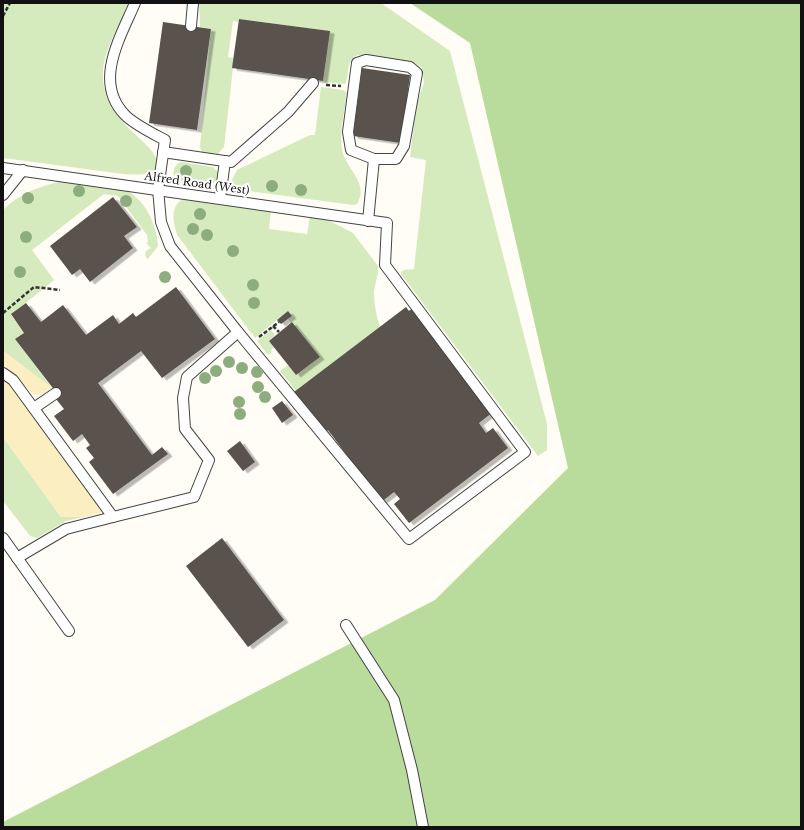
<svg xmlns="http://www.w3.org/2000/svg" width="804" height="830" viewBox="0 0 804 830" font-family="'Libre Baskerville',serif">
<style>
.green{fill:#d5ebbd}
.forest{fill:#b9dc9c}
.sand{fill:#fbeec1}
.building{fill:#5a524d;filter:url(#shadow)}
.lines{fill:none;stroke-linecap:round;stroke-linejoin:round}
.lane-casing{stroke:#444;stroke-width:12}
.path{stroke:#333;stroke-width:2.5;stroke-dasharray:4 2;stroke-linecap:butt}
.lane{stroke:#fff;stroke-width:10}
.tree{fill:#8dad7f}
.labels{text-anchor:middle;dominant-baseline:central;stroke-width:4;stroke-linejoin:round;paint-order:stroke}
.street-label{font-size:11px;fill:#111;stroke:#fff}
</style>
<defs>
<filter id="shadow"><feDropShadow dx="4.5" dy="2.5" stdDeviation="0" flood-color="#0004"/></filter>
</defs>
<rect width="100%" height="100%" fill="#fffdf5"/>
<g class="green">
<path d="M 3,3 L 130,3 C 119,26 101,53 103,79 C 104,102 120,121 136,135 C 143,142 152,149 156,158 C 164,177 134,175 123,174 C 83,169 43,163 3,158 Z"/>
<path d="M 199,3 L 381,3 L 450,51 L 547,424 L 547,450 L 538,456 L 401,274 L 401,272 L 404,270 L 414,269 L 426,160 L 410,157 L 416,106 L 424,83 L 422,68 L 413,62 L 358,55 C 344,61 351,73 345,84 L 323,82 L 329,31 L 239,19 L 238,22 L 233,21 L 228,57 L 233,58 L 233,68 L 224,147 L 218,154 L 202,152 L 200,147 L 211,29 L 200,27 Z"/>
<path d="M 321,87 L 343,90 L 347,93 C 345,110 339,132 342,149 C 345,169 370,182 357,204 L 353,205 L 234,189 L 232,180 L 237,170 L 310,135 L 315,135 Z"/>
<path d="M 181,162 L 213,167 L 218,172 L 217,180 L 209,186 L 175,180 C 172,173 173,165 181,162 Z"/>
<path d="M 63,181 L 123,189 C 144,197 157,224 158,246 L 148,259 L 145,256 L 146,251 L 151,248 L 146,243 L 148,242 L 147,235 L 118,196 L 104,194 L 32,250 L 54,280 L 11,315 L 24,333 L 16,340 L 52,388 L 3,351 L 3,210 C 20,193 40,186 63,181 Z"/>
<path d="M 184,199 L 271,210 L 269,229 L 307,234 L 310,216 L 324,218 L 353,233 L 378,266 C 379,275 375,283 374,292 C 374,304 376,315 380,327 L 296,391 L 280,371 L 288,365 L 296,375 L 320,357 L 292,322 L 291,323 L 288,319 L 292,316 L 288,311 L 255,338 L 178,236 C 173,225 169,205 184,199 Z"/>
<path d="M 271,330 L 275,335 L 269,341 L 274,347 L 271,350 L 272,352 L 268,355 L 257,341 Z"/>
<path d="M 3,437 L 61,517 L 83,517 L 66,521 L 37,538 L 30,536 L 3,501 Z"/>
</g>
<path class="forest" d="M 410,3 L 801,3 L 801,827 L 3,827 L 3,822 L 435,600 L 568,468 L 470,43 Z"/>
<g class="sand">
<path d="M 3,351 L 4,351 L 52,388 L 42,395 L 33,394 L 3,365 Z"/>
<path d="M 3,378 L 10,385 L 103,509 L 101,513 L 83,517 L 61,517 L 3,437 Z"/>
</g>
<g class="building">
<path d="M 239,19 L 330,31 L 323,81 L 232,68 Z"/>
<path d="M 163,22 L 211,29 L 197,130 L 149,123 Z"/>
<path d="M 362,68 L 410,75 L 401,143 L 353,136 Z"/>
<path d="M 113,197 L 137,227 L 124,236 L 133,248 L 90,282 L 80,269 L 72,275 L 50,246 Z"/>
<path d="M 176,287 L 215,339 L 162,378 L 141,351 L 98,383 L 152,455 L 162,447 L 168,454 L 113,494 L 89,462 L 94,458 L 86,448 L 90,445 L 82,434 L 73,441 L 54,416 L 64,409 L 56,399 L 59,396 L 15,339 L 24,333 L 11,314 L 26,303 L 41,322 L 63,305 L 86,335 L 113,315 L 119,324 L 133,313 L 136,317 Z"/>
<path d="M 406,307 L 409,311 L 413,308 L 456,369 L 459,367 L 493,412 L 479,423 L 486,433 L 493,428 L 508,448 L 409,523 L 394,504 L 400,499 L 394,492 L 380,503 L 344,455 L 346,454 L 328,430 L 325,433 L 294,392 Z"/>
<path d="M 288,311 L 292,316 L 281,324 L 277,320 Z"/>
<path d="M 292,322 L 320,357 L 296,375 L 269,341 Z"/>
<path d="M 282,401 L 293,415 L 282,423 L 272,408 Z"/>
<path d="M 240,441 L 255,462 L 243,471 L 227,451 Z"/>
<path d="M 222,538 L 284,620 L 248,647 L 186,566 Z"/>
</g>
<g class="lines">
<defs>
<g id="lane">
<path d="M 191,26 L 193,3"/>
<path d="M 366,60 L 410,67 L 417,73 L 404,146 L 396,159 L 374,159 L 351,150 L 348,132 L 357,63 Z"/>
<path d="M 163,152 L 231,162 L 288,112 L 313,83"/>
<path d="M 3,168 L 387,223 L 385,265 L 525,452 L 409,539 L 238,332"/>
<path d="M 3,195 L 23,170"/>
<path d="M 220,198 L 225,161"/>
<path d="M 368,221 L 374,159"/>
<path d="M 3,373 L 13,380 L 113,517 L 66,529 L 17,558"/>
<path d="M 34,408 L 56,393"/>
<path d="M 113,517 L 194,497 L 209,460 L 185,429 L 183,398 L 187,377 L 238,332 L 170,246 L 161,222 L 158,189 L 165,140 C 152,133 135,125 125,115 C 93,82 120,38 135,3"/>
<path d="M 3,538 L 69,631"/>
<path d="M 346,625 L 394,700 L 412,770 L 423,827"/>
</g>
</defs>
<use href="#lane" class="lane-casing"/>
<g class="path">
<path d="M 3,16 L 10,3"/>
<path d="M 326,85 L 341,86"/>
<path d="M 3,313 L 34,287 L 60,290"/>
<path d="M 273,326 L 279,332"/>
<path d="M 259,337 L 279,322"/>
</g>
<use href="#lane" class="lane"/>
</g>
<g class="tree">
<circle cx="186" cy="171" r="6"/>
<circle cx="272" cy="186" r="6"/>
<circle cx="301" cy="190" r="6"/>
<circle cx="79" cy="191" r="6"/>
<circle cx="28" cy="198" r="6"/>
<circle cx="126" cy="201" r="6"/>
<circle cx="200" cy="214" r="6"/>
<circle cx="193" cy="229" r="6"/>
<circle cx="207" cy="235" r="6"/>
<circle cx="26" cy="237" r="6"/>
<circle cx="233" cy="251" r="6"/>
<circle cx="20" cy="272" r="6"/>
<circle cx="165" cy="277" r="6"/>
<circle cx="253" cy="285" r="6"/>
<circle cx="254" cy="303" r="6"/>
<circle cx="229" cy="362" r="6"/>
<circle cx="242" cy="368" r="6"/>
<circle cx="216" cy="371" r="6"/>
<circle cx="257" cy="372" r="6"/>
<circle cx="205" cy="378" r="6"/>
<circle cx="258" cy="387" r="6"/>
<circle cx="265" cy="397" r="6"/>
<circle cx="239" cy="402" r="6"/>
<circle cx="240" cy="414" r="6"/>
</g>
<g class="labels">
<g class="street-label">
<text transform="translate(197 183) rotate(8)">Alfred Road (West)</text>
</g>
</g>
<rect width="804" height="830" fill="none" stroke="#111111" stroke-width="8"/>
</svg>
